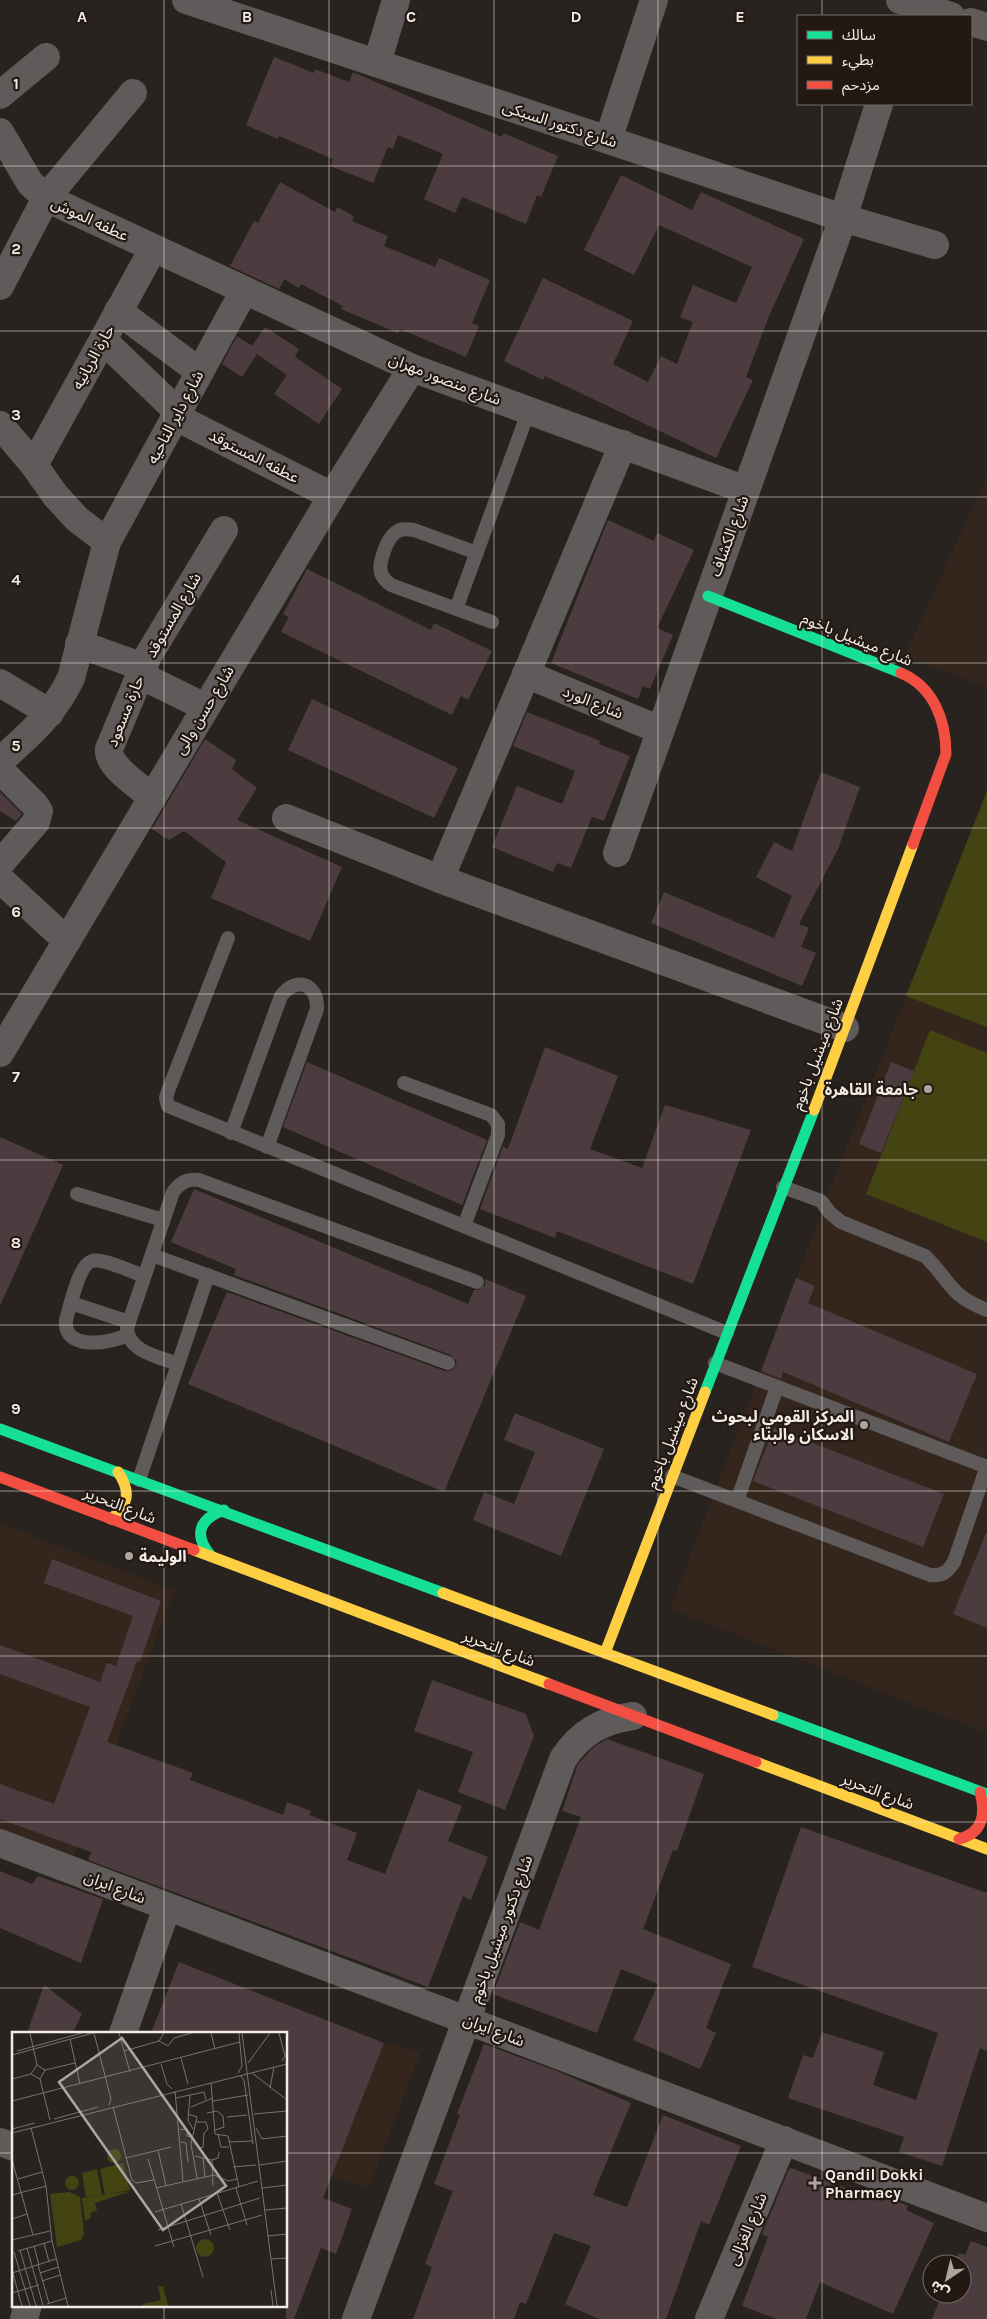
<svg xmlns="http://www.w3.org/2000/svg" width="987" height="2319" viewBox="0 0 987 2319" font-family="Karla,'Noto Sans Arabic',sans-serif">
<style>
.built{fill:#35261d}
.green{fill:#444412}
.building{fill:#4c3c40}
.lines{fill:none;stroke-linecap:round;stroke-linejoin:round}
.lane{stroke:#5f5b5b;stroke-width:14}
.street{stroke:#5f5b5b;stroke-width:28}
.fast{stroke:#16e098;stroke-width:11}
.slow{stroke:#ffcf43;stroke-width:11}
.jam{stroke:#f24e42;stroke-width:11}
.grid{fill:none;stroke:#f2ebe6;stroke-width:1;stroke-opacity:0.55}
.poi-dot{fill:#aca5a0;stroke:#231912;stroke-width:2}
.labels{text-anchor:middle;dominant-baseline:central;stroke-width:4.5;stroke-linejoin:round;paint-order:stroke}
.street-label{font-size:16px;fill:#f2ebe6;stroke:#231912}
.poi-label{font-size:16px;font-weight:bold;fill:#f2ebe6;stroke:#231912;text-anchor:end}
.inset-road{fill:none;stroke:#79736f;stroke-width:1}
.view{fill:#aca5a0;fill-opacity:0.15;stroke:#aca5a0;stroke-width:2.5}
.inset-edge{fill:none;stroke:#f2ebe6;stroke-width:2.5}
.grid-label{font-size:16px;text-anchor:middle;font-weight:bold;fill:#f2ebe6;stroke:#231912;stroke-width:4.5;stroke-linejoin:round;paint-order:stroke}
</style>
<rect width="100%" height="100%" fill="#29231f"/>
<g class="built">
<path d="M 987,476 L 987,687 L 905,656 Z"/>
<path d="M 987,791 L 987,1733 L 670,1609 L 833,1182 Z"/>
<path d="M 0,1523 L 174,1591 L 73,1858 L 0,1830 Z"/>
<path d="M 286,2033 L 384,2043 L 420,2053 L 369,2188 L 331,2177 Z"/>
</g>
<g class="green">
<path d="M 987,791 L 987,1027 L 906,996 Z"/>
<path d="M 930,1030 L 987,1053 L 987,1242 L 866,1194 Z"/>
</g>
<g class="building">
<path d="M 274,57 L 314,73 L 315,69 L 349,82 L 353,72 L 502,137 L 503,133 L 558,156 L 541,197 L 537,195 L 526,224 L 462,197 L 455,213 L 424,199 L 443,154 L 398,135 L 393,149 L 388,147 L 373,183 L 330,166 L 333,159 L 279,136 L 278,139 L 246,125 Z"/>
<path d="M 621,175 L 692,210 L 701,192 L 804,239 L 769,316 L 746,377 L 753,380 L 716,458 L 545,376 L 543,380 L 504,361 L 543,278 L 633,321 L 613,364 L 648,382 L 661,356 L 677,364 L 693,322 L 680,317 L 693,285 L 736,303 L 752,267 L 659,225 L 634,275 L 584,250 Z"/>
<path d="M 280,182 L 335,212 L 337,207 L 354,216 L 352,221 L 388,236 L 384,246 L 435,267 L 439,258 L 490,280 L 472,323 L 479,326 L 466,357 L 400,329 L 398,333 L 341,309 L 343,306 L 301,284 L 299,288 L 284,279 L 279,289 L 230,266 L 254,221 L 258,223 Z"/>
<path d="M 265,327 L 299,349 L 295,357 L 342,389 L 319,424 L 274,394 L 287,375 L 257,354 L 242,377 L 222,364 L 237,336 L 252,346 Z"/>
<path d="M 608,520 L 654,541 L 657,533 L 694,550 L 657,628 L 673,635 L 650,689 L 643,686 L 638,699 L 551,663 Z"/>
<path d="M 307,569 L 431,630 L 434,623 L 492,651 L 468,700 L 461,696 L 452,715 L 281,632 L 289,617 L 283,614 Z"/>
<path d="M 312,699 L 458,768 L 434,818 L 288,750 Z"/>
<path d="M 527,712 L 600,741 L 599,744 L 630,756 L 604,821 L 592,817 L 571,868 L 557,863 L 553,872 L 492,847 L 517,786 L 562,804 L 575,771 L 513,746 Z"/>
<path d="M 205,739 L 236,760 L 232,769 L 257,788 L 237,820 L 342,867 L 310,941 L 211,898 L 226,862 L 184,831 L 169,840 L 152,829 Z"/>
<path d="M 821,772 L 860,787 L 838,849 L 799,924 L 809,928 L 801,947 L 816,953 L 802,986 L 651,923 L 664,892 L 774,938 L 792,896 L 756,877 L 774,842 L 792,851 Z"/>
<path d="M 0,792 L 22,814 L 16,821 L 0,811 Z"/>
<path d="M 545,1047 L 618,1076 L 590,1149 L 642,1168 L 665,1105 L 751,1130 L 693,1284 L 557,1231 L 555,1238 L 480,1209 L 503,1146 L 508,1149 Z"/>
<path d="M 307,1062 L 487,1140 L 462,1205 L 283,1127 Z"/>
<path d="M 891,1062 L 914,1071 L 881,1153 L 859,1144 Z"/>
<path d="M 0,1137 L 63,1165 L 0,1306 Z"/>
<path d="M 194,1189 L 468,1304 L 474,1290 L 479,1290 L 485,1285 L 485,1279 L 526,1296 L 444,1492 L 188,1384 L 227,1292 L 445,1371 L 453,1370 L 457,1362 L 451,1355 L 234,1275 L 236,1269 L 171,1242 Z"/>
<path d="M 796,1278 L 815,1286 L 808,1303 L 977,1374 L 949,1442 L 783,1372 L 781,1379 L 761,1371 Z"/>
<path d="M 515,1413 L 604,1449 L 561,1556 L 473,1520 L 484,1492 L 514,1504 L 535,1452 L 504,1440 Z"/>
<path d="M 774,1428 L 944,1494 L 923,1547 L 753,1481 Z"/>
<path d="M 986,1533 L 987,1533 L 987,1628 L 953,1614 Z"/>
<path d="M 52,1559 L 161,1601 L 140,1662 L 137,1661 L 107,1742 L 193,1773 L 190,1780 L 283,1815 L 287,1802 L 311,1811 L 309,1815 L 357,1833 L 347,1860 L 385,1874 L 418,1789 L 462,1806 L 448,1841 L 488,1857 L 471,1900 L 463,1896 L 428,1987 L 88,1860 L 91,1852 L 0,1819 L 0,1784 L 54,1804 L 90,1707 L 0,1674 L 0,1645 L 100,1682 L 107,1663 L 116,1666 L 133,1616 L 44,1583 Z"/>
<path d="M 432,1680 L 526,1714 L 534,1736 L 505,1810 L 458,1792 L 473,1752 L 414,1731 Z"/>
<path d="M 607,1739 L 704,1774 L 677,1851 L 673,1850 L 643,1929 L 731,1964 L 706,2028 L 716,2033 L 700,2069 L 633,2040 L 658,1984 L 621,1969 L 597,2033 L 493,1994 L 520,1922 L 539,1930 L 581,1817 L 562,1811 L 578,1764 L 594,1747 Z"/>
<path d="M 801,1827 L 987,1893 L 987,2051 L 980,2048 L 942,2166 L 899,2152 L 904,2137 L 788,2098 L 803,2055 L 813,2058 L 822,2032 L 884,2052 L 873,2085 L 916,2100 L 938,2033 L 752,1967 Z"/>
<path d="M 0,1871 L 32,1884 L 38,1876 L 103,1899 L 81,1963 L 0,1928 Z"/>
<path d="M 179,1962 L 384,2043 L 323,2198 L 352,2209 L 336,2254 L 321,2248 L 294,2319 L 286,2319 L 286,2033 L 151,2033 Z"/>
<path d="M 44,1985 L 82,2014 L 73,2033 L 27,2033 Z"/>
<path d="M 484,2044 L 557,2071 L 631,2103 L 593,2195 L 627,2207 L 663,2115 L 741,2146 L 709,2225 L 701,2221 L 666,2319 L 599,2319 L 565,2304 L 591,2246 L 554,2233 L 526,2304 L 520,2302 L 514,2319 L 413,2319 L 432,2267 L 425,2264 L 453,2191 L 434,2184 L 460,2115 L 457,2114 Z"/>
<path d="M 791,2168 L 881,2201 L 884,2195 L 887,2197 L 908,2206 L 906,2210 L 934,2223 L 893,2314 L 820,2282 L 806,2319 L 777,2319 L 742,2306 L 768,2237 L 762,2234 L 788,2171 Z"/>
<path d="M 971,2241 L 987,2247 L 987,2319 L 932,2319 L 942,2294 L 962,2294 L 962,2264 L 954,2264 L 959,2253 L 965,2255 Z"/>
</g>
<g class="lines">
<g class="lane">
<path d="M 477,553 L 414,530 C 407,529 400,528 395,533 C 387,539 378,563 381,573 C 383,579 387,582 391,585 L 492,622"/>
<path d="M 456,609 L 529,410"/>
<path d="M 228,938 L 168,1091 L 166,1098 L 168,1106 L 727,1333"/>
<path d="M 404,1083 L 491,1115 L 498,1124 L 498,1135 L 464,1226"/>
<path d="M 231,1133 L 281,996 C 296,976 318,983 317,1009 L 267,1147"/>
<path d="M 783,1187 L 821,1201 L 830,1213 L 841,1222 L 925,1256 C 951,1281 948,1295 987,1310"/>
<path d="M 77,1194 L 163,1220"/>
<path d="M 152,1255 L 448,1363"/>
<path d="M 71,1303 L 129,1322"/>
<path d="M 128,1335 C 110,1343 63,1352 66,1320 C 70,1307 79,1264 92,1261 C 103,1258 133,1272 144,1276"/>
<path d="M 715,1363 L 987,1467"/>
<path d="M 178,1364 C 160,1357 128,1352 127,1328 L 173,1192 C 181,1182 186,1179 199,1180 L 477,1282"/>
<path d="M 672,1476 L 930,1575 C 942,1576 947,1573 954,1562 L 987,1466"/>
<path d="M 139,1480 L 208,1275"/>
<path d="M 737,1501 L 777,1387"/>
</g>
<g class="street">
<path d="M 186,0 L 843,218 L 935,245"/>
<path d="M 900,0 L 951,16"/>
<path d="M 971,22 L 987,27"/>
<path d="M 377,63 L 396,0"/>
<path d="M 0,95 L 46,57"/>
<path d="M 0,132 L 30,183 L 46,198 L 412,368 L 746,490"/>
<path d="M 608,140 L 654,0"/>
<path d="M 0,286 L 46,198 L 133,93"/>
<path d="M 118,311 L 200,372"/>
<path d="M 103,340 L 178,412"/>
<path d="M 176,417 L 332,496"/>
<path d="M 0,425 L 34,465 L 55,495 L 77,519 L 107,542"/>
<path d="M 34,465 L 153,249"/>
<path d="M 79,644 L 143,667"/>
<path d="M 526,674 L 660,730"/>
<path d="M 140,675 L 205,707"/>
<path d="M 0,683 L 50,713"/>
<path d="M 0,761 C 29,735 54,714 71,678 L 107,542 L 244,291"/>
<path d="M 0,770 L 35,805 L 39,811 L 36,822 L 0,864"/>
<path d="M 152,797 C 140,787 106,765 109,749 L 148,656 L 224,530"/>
<path d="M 286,818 L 440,879 L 845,1028"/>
<path d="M 617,853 L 843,218 L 879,104"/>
<path d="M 0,879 L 67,941"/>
<path d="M 440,879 L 623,444"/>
<path d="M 0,1053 L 332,496 L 412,368"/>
<path d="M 0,1843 L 987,2218"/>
<path d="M 123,2033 L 167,1907"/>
<path d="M 0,2142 L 14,2147"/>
<path d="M 24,2319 L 28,2305"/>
<path d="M 356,2319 L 563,1759 C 580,1733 602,1720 633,1716"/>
<path d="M 709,2319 L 784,2140"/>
</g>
<g class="fast">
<path d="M 708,596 L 901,673"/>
<path d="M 705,1392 L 814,1110"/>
<path d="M 0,1429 L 443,1593"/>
<path d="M 211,1556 C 193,1535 199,1519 224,1510"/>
<path d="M 773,1715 L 987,1794"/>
</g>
<g class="slow">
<path d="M 814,1110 L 913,844"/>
<path d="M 111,1519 C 129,1505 131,1491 118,1472"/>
<path d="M 194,1550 L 549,1684"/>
<path d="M 443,1593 L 773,1715"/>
<path d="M 605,1653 L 705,1392"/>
<path d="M 756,1762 L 987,1849"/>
</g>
<g class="jam">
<path d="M 901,673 C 934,687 946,721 946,754 L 913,844"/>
<path d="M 0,1477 L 194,1550"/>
<path d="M 549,1684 L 756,1762"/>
<path d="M 959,1839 C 983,1833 986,1814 980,1792"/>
</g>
</g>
<path class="grid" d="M 164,0 L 164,2033M 329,0 L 329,2319M 494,0 L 494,2319M 658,0 L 658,2319M 822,0 L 822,16M 822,104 L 822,2319M 0,166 L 987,166M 0,331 L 987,331M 0,497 L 987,497M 0,663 L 987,663M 0,828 L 987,828M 0,994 L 987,994M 0,1160 L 987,1160M 0,1325 L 987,1325M 0,1491 L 987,1491M 0,1656 L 987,1656M 0,1822 L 987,1822M 0,1988 L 987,1988M 0,2153 L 14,2153M 286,2153 L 987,2153M 164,2305 L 164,2319"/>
<g class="poi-dot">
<circle cx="928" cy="1089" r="5"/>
<circle cx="864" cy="1425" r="5"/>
<circle cx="129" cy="1556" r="5"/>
<path d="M812.5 2175.5h5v5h5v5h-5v5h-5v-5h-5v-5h5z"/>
</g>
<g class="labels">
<g class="street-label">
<text transform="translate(560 124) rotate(18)">شارع دكتور السبكى</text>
<text transform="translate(90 219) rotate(25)">عطفه الموش</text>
<text transform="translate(93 357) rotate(-61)">حارة الريانيه</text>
<text transform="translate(445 379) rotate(21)">شارع منصور مهران</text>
<text transform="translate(175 417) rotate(-62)">شارع داير الناحيه</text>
<text transform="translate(254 456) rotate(27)">عطفه المستوقد</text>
<text transform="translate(729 536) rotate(-70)">شارع الكشاف</text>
<text transform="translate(173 615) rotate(-60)">شارع المستوقد</text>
<text transform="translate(857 639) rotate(22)">شارع ميشيل باخوم</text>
<text transform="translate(593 702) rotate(22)">شارع الورد</text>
<text transform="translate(204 710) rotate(-59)">شارع حسن والى</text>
<text transform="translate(125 711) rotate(-68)">حارة مسعود</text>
<text transform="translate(817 1054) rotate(-69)">شارع ميشيل باخوم</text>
<text transform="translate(672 1433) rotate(-69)">شارع ميشيل باخوم</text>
<text transform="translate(120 1505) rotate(21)">شارع التحرير</text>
<text transform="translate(499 1648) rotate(21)">شارع التحرير</text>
<text transform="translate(878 1791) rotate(21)">شارع التحرير</text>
<text transform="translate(115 1887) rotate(21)">شارع ايران</text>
<text transform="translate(501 1929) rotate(-70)">شارع دكتور ميشيل باخوم</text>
<text transform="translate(494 2030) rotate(21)">شارع ايران</text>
<text transform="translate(747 2229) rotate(-67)">شارع الغزالى</text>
</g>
<g class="poi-label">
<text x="918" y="1089">جامعة القاهرة</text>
<text x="854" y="1416">المركز القومي لبحوث<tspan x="854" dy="18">الاسكان والبناء</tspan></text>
<text x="139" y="1556" text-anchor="start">الوليمة</text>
<text x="825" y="2174" text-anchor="start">Qandil Dokki<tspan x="825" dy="18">Pharmacy</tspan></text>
</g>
</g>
<g transform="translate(12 2032)">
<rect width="275" height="275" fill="#29231f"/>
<path d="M95 124a7 7 0 1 1 14 0a7 7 0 1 1-14 0ZM 111,131 L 118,158 L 93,163 L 88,137 ZM 85,137 L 90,163 L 74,165 L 70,141 ZM53 151a7 7 0 1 1 14 0a7 7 0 1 1-14 0ZM 119,159 L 83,171 L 85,179 L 79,180 L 78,187 L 73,188 L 70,166 ZM 57,160 L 68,165 L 72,202 L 69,208 L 45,215 L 38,162 ZM184 216a9 9 0 1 1 18 0a9 9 0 1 1-18 0ZM 151,254 L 156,274 L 131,274 L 131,272 L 149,268 L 146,255 Z" fill="#444412"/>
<path class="inset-road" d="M 18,1 L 25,33M 82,1 L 99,67 L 97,73M 107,1 L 118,40M 152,1 L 147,9 L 156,14 L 162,6M 199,1 L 203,17M 230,1 L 265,274M 267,1 L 273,24 L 270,29M 162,6 L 180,1M 58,7 L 68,52M 5,19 L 70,1M 112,19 L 147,9M 0,23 L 81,1M 169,26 L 176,52M 236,31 L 258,1M 149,32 L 155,52 L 160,57M 25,33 L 19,42 L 28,47M 25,33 L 33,38 L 28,47M 33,38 L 63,31M 226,41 L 230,34 L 227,1M 240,41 L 275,68M 228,43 L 232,48 L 241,112M 0,47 L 19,42M 28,47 L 38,88M 199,51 L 203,102 L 216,104 L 227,155M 258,56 L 262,35M 163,59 L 171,149M 178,63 L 176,88 L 181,97M 164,66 L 192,60 L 194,68M 0,69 L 228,10M 201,69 L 236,63M 101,75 L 120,148 L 124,151 L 142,148M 179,75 L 201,66M 195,81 L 205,79 L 211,84 L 212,95 L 203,98M 176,82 L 185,85 L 179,112 L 185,146M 242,82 L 275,79M 215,85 L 235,83M 42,87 L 86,75M 184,90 L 194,90 L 196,97 L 192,101 L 191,115 L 188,116M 19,96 L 34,154 L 40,209 L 56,274M 244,96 L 250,107 L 275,104M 0,97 L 23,91M 168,97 L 175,98 L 175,104 L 180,105M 0,101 L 275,32M 206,102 L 209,115 L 217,115M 169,110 L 174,111 L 176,130M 217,110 L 240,109M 146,118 L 154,154M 183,124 L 200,128 L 206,126 L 207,120M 114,126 L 159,115M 191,126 L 193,145M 136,127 L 162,215M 0,128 L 21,203M 200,128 L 201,154M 247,133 L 275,129M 221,135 L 244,133M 6,147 L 30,140M 144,156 L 202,143 L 216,149 L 225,147M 224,156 L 235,193M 250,156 L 275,153M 205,161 L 218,198M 0,163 L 34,154M 187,167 L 199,203M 169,172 L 191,245M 253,178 L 275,176M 143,180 L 246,149M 0,187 L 15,182M 146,198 L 248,166M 256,204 L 275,202M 0,208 L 38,199M 32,211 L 37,230M 22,214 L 27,233M 143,214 L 250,183M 15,216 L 31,273M 8,218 L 24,274M 6,219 L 40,209M 2,220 L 18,274M 259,227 L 275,226M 26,233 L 37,271M 0,238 L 10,274M 0,241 L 44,227M 28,241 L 46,235M 30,249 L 48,243M 259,258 L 261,274M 0,261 L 27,253M 35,272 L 54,266"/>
<path class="view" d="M 110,6 L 214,154 L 151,198 L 47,50 Z"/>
<rect width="275" height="275" class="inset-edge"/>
</g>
<g class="grid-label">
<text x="82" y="22">A</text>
<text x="247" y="22">B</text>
<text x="411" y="22">C</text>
<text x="576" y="22">D</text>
<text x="740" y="22">E</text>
<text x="16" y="89">1</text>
<text x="16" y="254">2</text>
<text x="16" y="420">3</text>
<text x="16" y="585">4</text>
<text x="16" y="751">5</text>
<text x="16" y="917">6</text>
<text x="16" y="1082">7</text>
<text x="16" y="1248">8</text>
<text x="16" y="1414">9</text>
</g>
<rect x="797" y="15" width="175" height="90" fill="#231912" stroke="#766d67"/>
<rect x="807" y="31" width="25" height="8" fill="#16e098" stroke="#766d67"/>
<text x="842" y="40" font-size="15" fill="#f2ebe6">سالك</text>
<rect x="807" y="56" width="25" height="8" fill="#ffcf43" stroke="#766d67"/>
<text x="842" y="65" font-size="15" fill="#f2ebe6">بطيء</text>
<rect x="807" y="81" width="25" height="8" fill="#f24e42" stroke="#766d67"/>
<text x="842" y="90" font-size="15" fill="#f2ebe6">مزدحم</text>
<g transform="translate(947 2279) rotate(215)"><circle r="24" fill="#231912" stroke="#766d67"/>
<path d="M0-4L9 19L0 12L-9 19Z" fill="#aca5a0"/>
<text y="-8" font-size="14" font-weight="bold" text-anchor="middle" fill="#f2ebe6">ش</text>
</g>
</svg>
